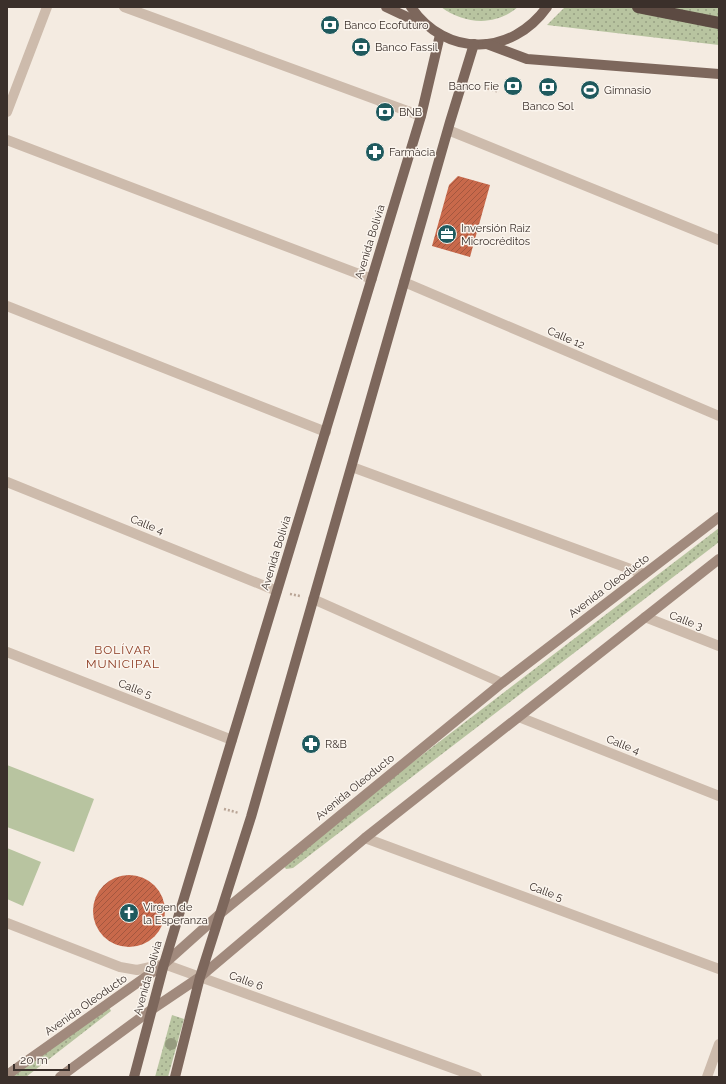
<svg xmlns="http://www.w3.org/2000/svg" width="726" height="1084" viewBox="0 0 726 1084" font-family="Raleway,sans-serif">
<style>
.grass{fill:url(#grass-dots)}
.pitch{fill:#b8c4a0}
.building{fill:url(#building-hatch)}
.lines{fill:none;stroke-linecap:round;stroke-linejoin:round}
.path{stroke:#b9a596;stroke-width:2.5;stroke-dasharray:2 2;stroke-linecap:butt}
.street{stroke:#cdbbac;stroke-width:10}
.secondary{stroke:#a18a7d;stroke-width:10}
.primary{stroke:#7d675c;stroke-width:10}
.highway{stroke:#5c4a42;stroke-width:12}
.tree{fill:#969b7f}
.labels{text-anchor:middle;dominant-baseline:central;stroke-width:3;stroke-linejoin:round;paint-order:stroke}
.poi-label{font-size:11px;fill:#3b302b;stroke:#fbf5ee;text-anchor:start}
.street-label{font-size:11px;fill:#3b302b;stroke:#fbf5ee}
.neighbourhood-label{font-size:12px;letter-spacing:1px;fill:#8c3b22;stroke:#fbf5ee}
</style>
<defs>
<pattern id="grass-dots" width="8" height="8" patternUnits="userSpaceOnUse"><rect width="8" height="8" fill="#b8c4a0"/><path d="M2 2h.1M6 6h.1" fill="none" stroke="#97a083" stroke-width="1.8" stroke-linecap="round"/></pattern>
<pattern id="building-hatch" width="6" height="6" patternUnits="userSpaceOnUse"><rect width="6" height="6" fill="#c8694b"/><path d="M-1 1l2-2M0 6l6-6M5 7l2-2" fill="none" stroke="#a4573f"/></pattern>
</defs>
<rect width="100%" height="100%" fill="#f4ebe1"/>
<g class="grass">
<path d="M 441,7 L 518,7 C 495,27 464,24 441,7 Z"/>
<path d="M 565,7 L 719,7 L 719,45 L 547,25 Z"/>
<path d="M 719,528 L 719,542 L 293,868 L 286,869 L 284,866 L 286,859 Z"/>
<path d="M 108,1005 L 111,1011 L 26,1077 L 8,1077 Z"/>
<path d="M 172,1015 L 184,1019 L 168,1077 L 155,1077 Z"/>
</g>
<g class="pitch">
<path d="M 7,765 L 94,799 L 74,852 L 7,827 Z"/>
<path d="M 7,848 L 41,862 L 23,906 L 7,899 Z"/>
</g>
<g class="building">
<path d="M 458,176 L 490,185 L 470,257 L 432,246 L 449,185 Z"/>
<circle cx="129" cy="911" r="36"/>
</g>
<g class="lines">
<g class="path">
<path d="M 476,85 L 499,92"/>
<path d="M 290,594 L 300,596"/>
<path d="M 224,809 L 239,813"/>
</g>
<g class="street">
<path d="M 124,7 L 421,116"/>
<path d="M 7,112 L 47,7"/>
<path d="M 448,130 L 719,240"/>
<path d="M 7,140 L 372,279"/>
<path d="M 404,282 L 719,416"/>
<path d="M 7,306 L 326,432"/>
<path d="M 352,467 L 644,574"/>
<path d="M 7,482 L 277,591"/>
<path d="M 313,599 L 502,683"/>
<path d="M 645,617 L 719,646"/>
<path d="M 7,652 L 232,740"/>
<path d="M 519,717 L 719,796"/>
<path d="M 365,838 L 719,969"/>
<path d="M 7,923 L 120,967 L 137,970 L 164,964 L 477,1077"/>
<path d="M 707,1077 L 719,1044"/>
</g>
<g class="secondary">
<path d="M 7,1075 L 164,964 L 221,913 L 502,683 L 719,517"/>
<path d="M 60,1077 L 151,1010 L 200,977 L 365,838 L 719,559"/>
</g>
<g class="primary">
<path d="M 386,7 L 422,24"/>
<path d="M 411,7 C 446,58 512,56 547,7"/>
<path d="M 487,44 L 527,59 L 719,74"/>
<path d="M 134,1077 L 164,964 L 421,116 L 440,35"/>
<path d="M 175,1077 L 200,977 L 251,817 L 450,122 L 474,44"/>
</g>
<path class="highway" d="M 638,7 L 719,23"/>
</g>
<circle class="tree" cx="171" cy="1044" r="6"/>
<defs>
<symbol id="bank-disc" viewBox="-11 -11 22 22"><circle r="9.5" fill="#1f5a5e" stroke="#fbf5ee"/><path d="M-6-4H6V4H-6ZM0-2.3a2.3 2.3 0 1 0 0 4.6a2.3 2.3 0 1 0 0-4.6Z" fill="#fff"/></symbol>
<symbol id="stadium-disc" viewBox="-11 -11 22 22"><circle r="9.5" fill="#1f5a5e" stroke="#fbf5ee"/><path d="M0-5a6.5 5 0 1 0 0 10a6.5 5 0 1 0 0-10ZM-3.5-1.8h7v3.6h-7Z" fill="#fff"/></symbol>
<symbol id="pharmacy-disc" viewBox="-11 -11 22 22"><circle r="9.5" fill="#1f5a5e" stroke="#fbf5ee"/><path d="M-2-6h4v4h4v4h-4v4h-4v-4h-4v-4h4Z" fill="#fff"/></symbol>
<symbol id="office-disc" viewBox="-11 -11 22 22"><circle r="9.5" fill="#1f5a5e" stroke="#fbf5ee"/><path d="M-6-3h4V-5.5h4V-3h4V5H-6ZM-1-4.5V-3h2v-1.5ZM-6 0V1H6V0Z" fill="#fff"/></symbol>
<symbol id="church-disc" viewBox="-11 -11 22 22"><circle r="9.5" fill="#1f5a5e" stroke="#fbf5ee"/><path d="M-1.2-6h2.4v3.5h3.3v2.4h-3.3V6h-2.4V-.1h-3.3v-2.4h3.3Z" fill="#fff"/></symbol>
</defs>
<g fill-rule="evenodd">
<use href="#bank-disc" x="319" y="14" width="22" height="22"/>
<use href="#bank-disc" x="350" y="36" width="22" height="22"/>
<use href="#bank-disc" x="502" y="75" width="22" height="22"/>
<use href="#bank-disc" x="537" y="76" width="22" height="22"/>
<use href="#stadium-disc" x="579" y="79" width="22" height="22"/>
<use href="#bank-disc" x="374" y="101" width="22" height="22"/>
<use href="#pharmacy-disc" x="364" y="141" width="22" height="22"/>
<use href="#office-disc" x="436" y="223" width="22" height="22"/>
<use href="#pharmacy-disc" x="300" y="733" width="22" height="22"/>
<use href="#church-disc" x="118" y="902" width="22" height="22"/>
</g>
<g class="labels">
<g class="poi-label">
<text x="344" y="25">Banco Ecofuturo</text>
<text x="375" y="47">Banco Fassil</text>
<text x="499" y="86" text-anchor="end">Banco Fie</text>
<text x="604" y="90">Gimnasio</text>
<text x="548" y="106" text-anchor="middle">Banco Sol</text>
<text x="399" y="112">BNB</text>
<text x="389" y="152">Farmàcia</text>
<text x="461" y="228">Inversión Raiz<tspan x="461" dy="13">Microcréditos</tspan></text>
<text x="325" y="744">R&amp;B</text>
<text x="143" y="907">Virgen de<tspan x="143" dy="13">la Esperanza</tspan></text>
</g>
<g class="street-label">
<text transform="translate(370 242) rotate(-73)">Avenida Bolivia</text>
<text transform="translate(566 338) rotate(23)">Calle 12</text>
<text transform="translate(147 525) rotate(22)">Calle 4</text>
<text transform="translate(276 553) rotate(-73)">Avenida Bolivia</text>
<text transform="translate(609 586) rotate(-37)">Avenida Oleoducto</text>
<text transform="translate(686 621) rotate(21)">Calle 3</text>
<text transform="translate(135 689) rotate(21)">Calle 5</text>
<text transform="translate(623 745) rotate(22)">Calle 4</text>
<text transform="translate(355 787) rotate(-39)">Avenida Oleoducto</text>
<text transform="translate(546 892) rotate(20)">Calle 5</text>
<text transform="translate(148 978) rotate(-74)">Avenida Bolivia</text>
<text transform="translate(246 981) rotate(20)">Calle 6</text>
<text transform="translate(86 1005) rotate(-35)">Avenida Oleoducto</text>
</g>
<g class="neighbourhood-label">
<text x="123" y="650">BOLÍVAR<tspan x="123" dy="14">MUNICIPAL</tspan></text>
</g>
</g>
<rect width="726" height="1084" fill="none" stroke="#3b302b" stroke-width="16"/>
<path d="M14 1064v6h55v-6" fill="none" stroke="#3b302b" stroke-width="2"/>
<text x="20" y="1064" font-size="12" fill="#3b302b" stroke="#fbf5ee" stroke-width="3" paint-order="stroke">20 m</text>
</svg>
